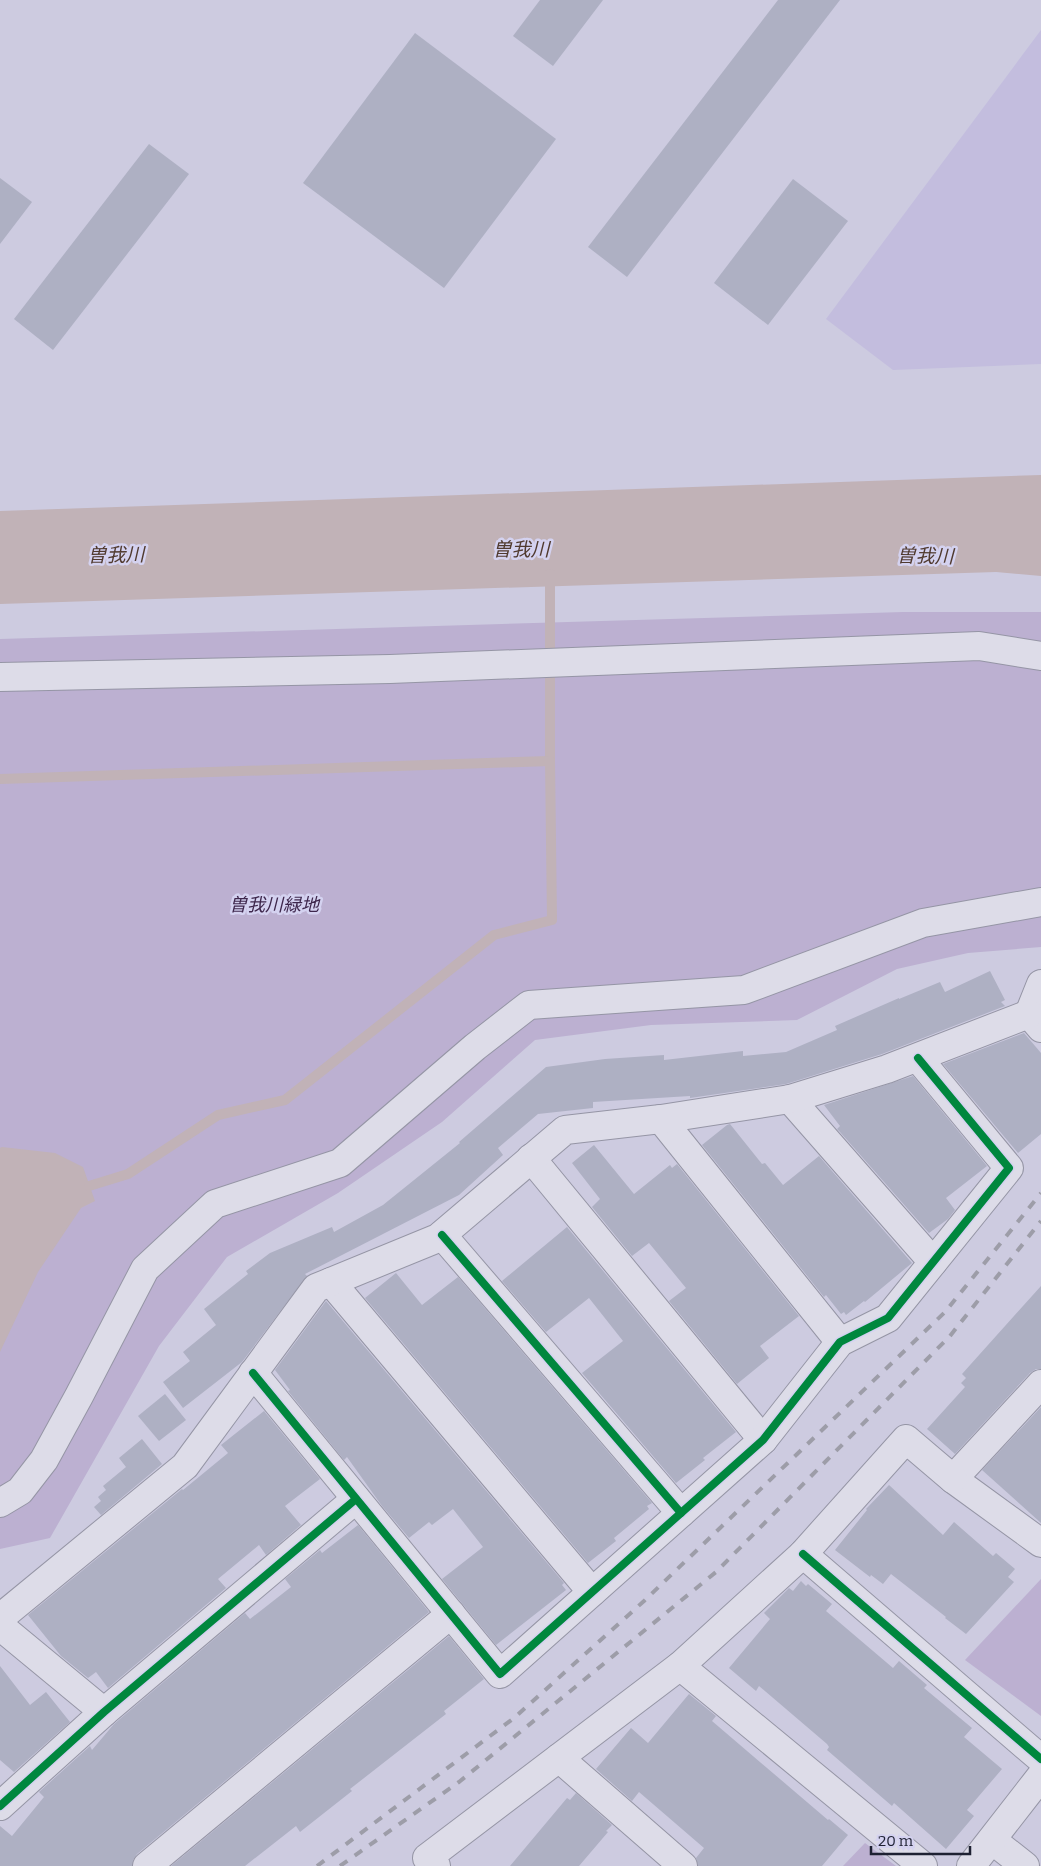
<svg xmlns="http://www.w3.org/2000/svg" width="1041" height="1866" viewBox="0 0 1041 1866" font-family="Bitter,'Noto Sans JP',serif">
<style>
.farmland{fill:#c3bdde}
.green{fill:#bcb0d1}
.water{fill:#c1b2b7}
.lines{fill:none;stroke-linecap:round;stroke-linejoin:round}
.stream{stroke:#c1b2b7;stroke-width:10}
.building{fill:#aeb0c3}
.minor-casing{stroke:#9595a5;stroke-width:30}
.minor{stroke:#dddce8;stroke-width:28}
.rail{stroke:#9d9da8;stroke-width:4;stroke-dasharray:9 9;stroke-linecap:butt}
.cycleway-casing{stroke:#d4d2f0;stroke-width:11}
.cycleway{stroke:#00873e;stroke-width:8}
.labels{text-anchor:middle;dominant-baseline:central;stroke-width:5;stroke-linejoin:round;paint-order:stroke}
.park-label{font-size:18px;font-style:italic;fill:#3e274c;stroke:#d4d2f0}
.water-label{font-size:19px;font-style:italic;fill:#503a2f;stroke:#d4d2f0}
</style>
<rect width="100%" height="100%" fill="#cdcbe0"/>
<path class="farmland" d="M 1041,30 L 1041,364 L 893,370 L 826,319 Z"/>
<g class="green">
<path d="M 903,612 L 1041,612 L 1041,947 L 968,953 L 897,969 L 797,1020 L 651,1025 L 535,1040 L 442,1122 L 338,1193 L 227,1257 L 159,1346 L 50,1538 L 0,1549 L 0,639 Z"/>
<path d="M 1041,1579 L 1041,1716 L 965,1660 Z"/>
<path d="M 865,1843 L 896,1866 L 843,1866 Z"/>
</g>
<g class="water">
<path d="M 1041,475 L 1041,576 L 996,572 L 0,604 L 0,511 Z"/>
<path d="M 2,1147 L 55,1153 L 83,1167 L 95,1201 L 81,1208 L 38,1272 L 0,1352 L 0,1148 Z"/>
</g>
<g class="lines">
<g class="stream">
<path d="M 550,761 L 550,574"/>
<path d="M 0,779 L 550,761 L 552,920 L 494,935 L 285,1100 L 218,1115 L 128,1174 L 89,1186"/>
</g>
</g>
<g class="building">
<path d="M 540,0 L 603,0 L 553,66 L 513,36 Z"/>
<path d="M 778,0 L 840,0 L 627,277 L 588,247 Z"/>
<path d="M 415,33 L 556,139 L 444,288 L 303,183 Z"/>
<path d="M 149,144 L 189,174 L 53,350 L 14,319 Z"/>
<path d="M 0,178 L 32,202 L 0,244 Z"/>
<path d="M 793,179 L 848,221 L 768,325 L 714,283 Z"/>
<path d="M 990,971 L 1005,1000 L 1001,1002 L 1005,1006 L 882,1054 L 786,1084 L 690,1098 L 690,1096 L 593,1102 L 593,1108 L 538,1114 L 498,1148 L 503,1155 L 459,1195 L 305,1274 L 307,1276 L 242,1362 L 183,1408 L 163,1382 L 190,1361 L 183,1352 L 216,1325 L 204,1309 L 248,1274 L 246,1271 L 270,1253 L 332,1227 L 334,1232 L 383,1205 L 460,1143 L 459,1142 L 546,1067 L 605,1059 L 664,1055 L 664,1060 L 743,1051 L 743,1056 L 786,1052 L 837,1030 L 835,1026 L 899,998 L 899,999 L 940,982 L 945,992 Z"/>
<path d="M 1024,1033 L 1041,1053 L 1041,1134 L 1018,1153 L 943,1064 Z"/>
<path d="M 913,1076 L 987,1166 L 946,1198 L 955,1210 L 948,1219 L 929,1233 L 840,1132 L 837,1129 L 840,1126 L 824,1105 Z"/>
<path d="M 730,1124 L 762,1164 L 765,1163 L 783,1185 L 819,1156 L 912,1263 L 865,1302 L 864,1301 L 846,1315 L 844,1312 L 841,1314 L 826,1295 L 824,1297 L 702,1145 L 727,1125 Z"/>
<path d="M 594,1145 L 634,1194 L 670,1165 L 672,1168 L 677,1164 L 799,1316 L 760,1346 L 769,1358 L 737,1384 L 669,1301 L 686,1288 L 649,1243 L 632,1256 L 592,1207 L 600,1199 L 572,1163 Z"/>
<path d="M 567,1227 L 736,1432 L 703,1458 L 705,1460 L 676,1483 L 582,1373 L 623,1341 L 589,1298 L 546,1332 L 502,1281 Z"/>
<path d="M 396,1273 L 422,1305 L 458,1277 L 652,1503 L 647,1506 L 649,1509 L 614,1538 L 616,1541 L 588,1563 L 365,1298 Z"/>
<path d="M 1041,1286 L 1041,1369 L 1036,1369 L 1030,1373 L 955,1454 L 927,1429 L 965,1387 L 961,1383 L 966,1378 L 962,1374 Z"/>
<path d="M 326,1301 L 564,1583 L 562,1585 L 566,1590 L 496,1645 L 442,1579 L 483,1547 L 453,1509 L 432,1525 L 429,1522 L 409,1538 L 382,1506 L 347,1457 L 344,1460 L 288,1391 L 290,1390 L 275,1370 Z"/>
<path d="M 165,1394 L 186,1420 L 159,1441 L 138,1416 Z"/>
<path d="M 1041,1407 L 1041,1523 L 982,1470 Z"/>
<path d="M 264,1411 L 320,1479 L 285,1506 L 301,1525 L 266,1555 L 259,1545 L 218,1579 L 226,1588 L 108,1688 L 96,1672 L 88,1678 L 61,1656 L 28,1615 L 182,1489 L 183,1490 L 228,1453 L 221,1445 Z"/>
<path d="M 142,1439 L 162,1464 L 101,1515 L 94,1507 L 101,1501 L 98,1497 L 106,1490 L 103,1486 L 126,1467 L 119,1458 Z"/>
<path d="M 889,1485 L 943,1535 L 954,1522 L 993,1556 L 996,1553 L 1015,1569 L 1008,1577 L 1014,1582 L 966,1634 L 945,1618 L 946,1617 L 891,1574 L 883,1584 L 871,1575 L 870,1577 L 835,1550 L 867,1510 L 866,1509 Z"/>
<path d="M 358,1525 L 429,1612 L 137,1854 L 133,1860 L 132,1866 L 0,1866 L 0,1826 L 12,1836 L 44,1797 L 39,1792 L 90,1746 L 92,1750 L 114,1724 L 245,1613 L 250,1619 L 291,1587 L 285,1579 L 320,1550 L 322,1553 Z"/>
<path d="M 801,1581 L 806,1586 L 808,1584 L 832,1604 L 826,1611 L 893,1668 L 899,1661 L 927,1685 L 924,1688 L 972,1728 L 964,1737 L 1002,1769 L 967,1810 L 974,1816 L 946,1849 L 894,1803 L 892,1806 L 827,1750 L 829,1747 L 827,1744 L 759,1686 L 756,1691 L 729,1668 L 770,1619 L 764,1613 L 789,1588 L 793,1591 Z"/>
<path d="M 449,1636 L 484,1679 L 444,1711 L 446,1714 L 350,1789 L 352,1791 L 300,1832 L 296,1826 L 245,1866 L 171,1866 Z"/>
<path d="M 0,1666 L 30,1705 L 46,1692 L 70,1722 L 14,1772 L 0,1760 Z"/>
<path d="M 689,1694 L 716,1716 L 712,1721 L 828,1820 L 829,1819 L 848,1835 L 822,1866 L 698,1866 L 696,1858 L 704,1848 L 639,1792 L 632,1801 L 596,1769 L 631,1728 L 648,1743 Z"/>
<path d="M 576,1793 L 612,1825 L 606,1831 L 608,1832 L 579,1866 L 510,1866 L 567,1798 L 570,1800 Z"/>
</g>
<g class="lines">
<defs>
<g id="minor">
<path d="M 0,677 L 390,669 L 979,646 L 1041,656"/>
<path d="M 1041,984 L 1029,1014 L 1041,1028"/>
<path d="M 790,1099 L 933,1262"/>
<path d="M 661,1119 L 840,1342"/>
<path d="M 531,1158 L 763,1440"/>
<path d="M 442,1235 L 681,1513"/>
<path d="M 331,1282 L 592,1592"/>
<path d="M 253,1373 L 500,1674 L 763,1440 L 840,1342 L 888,1318 L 1009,1168 L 918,1058"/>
<path d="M 1041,1384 L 953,1479 L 1041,1543"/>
<path d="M 0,1503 L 20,1491 L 44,1460 L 79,1396 L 145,1269 L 215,1204 L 340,1163 L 475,1047 L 529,1005 L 744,990 L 923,923 L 1041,902"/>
<path d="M 803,1554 L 1041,1759"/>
<path d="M 0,1618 L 185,1466 L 316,1288 L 438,1238 L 565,1130 L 661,1119 L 790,1099 L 887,1069 L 1029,1014"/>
<path d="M 0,1626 L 104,1712"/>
<path d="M 680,1666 L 803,1554 L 906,1439 L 953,1479"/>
<path d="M 559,1758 L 683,1866"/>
<path d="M 0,1806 L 104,1712 L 356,1499"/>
<path d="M 992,1840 L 1025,1866"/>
<path d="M 147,1866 L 451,1614"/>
<path d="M 436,1866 L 427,1858 L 680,1666 L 923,1866"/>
<path d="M 971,1866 L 1041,1776"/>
</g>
</defs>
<use href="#minor" class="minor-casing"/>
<use href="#minor" class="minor"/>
<g class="rail">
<path d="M 317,1866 L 514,1718 L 644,1601 L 945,1312 L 1041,1193"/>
<path d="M 340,1866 L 459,1782 L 716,1572 L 950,1336 L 1041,1221"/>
</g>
<defs>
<g id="cycleway">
<path d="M 442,1235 L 681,1513"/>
<path d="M 253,1373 L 500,1674 L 763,1440 L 840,1342 L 888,1318 L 1009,1168 L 918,1058"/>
<path d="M 803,1554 L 1041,1759"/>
<path d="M 0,1806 L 104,1712 L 356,1499"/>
</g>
</defs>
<use href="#cycleway" class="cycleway-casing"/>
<use href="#cycleway" class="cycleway"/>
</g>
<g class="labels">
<g class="park-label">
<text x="274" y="905">曽我川緑地</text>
</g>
<g class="water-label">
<text x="521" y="549">曽我川</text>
<text transform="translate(116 555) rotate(-1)">曽我川</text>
<text transform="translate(925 556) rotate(1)">曽我川</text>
</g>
</g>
<path d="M871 1846v8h99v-8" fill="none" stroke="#1e2132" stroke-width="2.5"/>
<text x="878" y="1846" font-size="15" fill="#1e2132" stroke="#d4d2f0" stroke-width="4" paint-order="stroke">20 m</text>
</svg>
